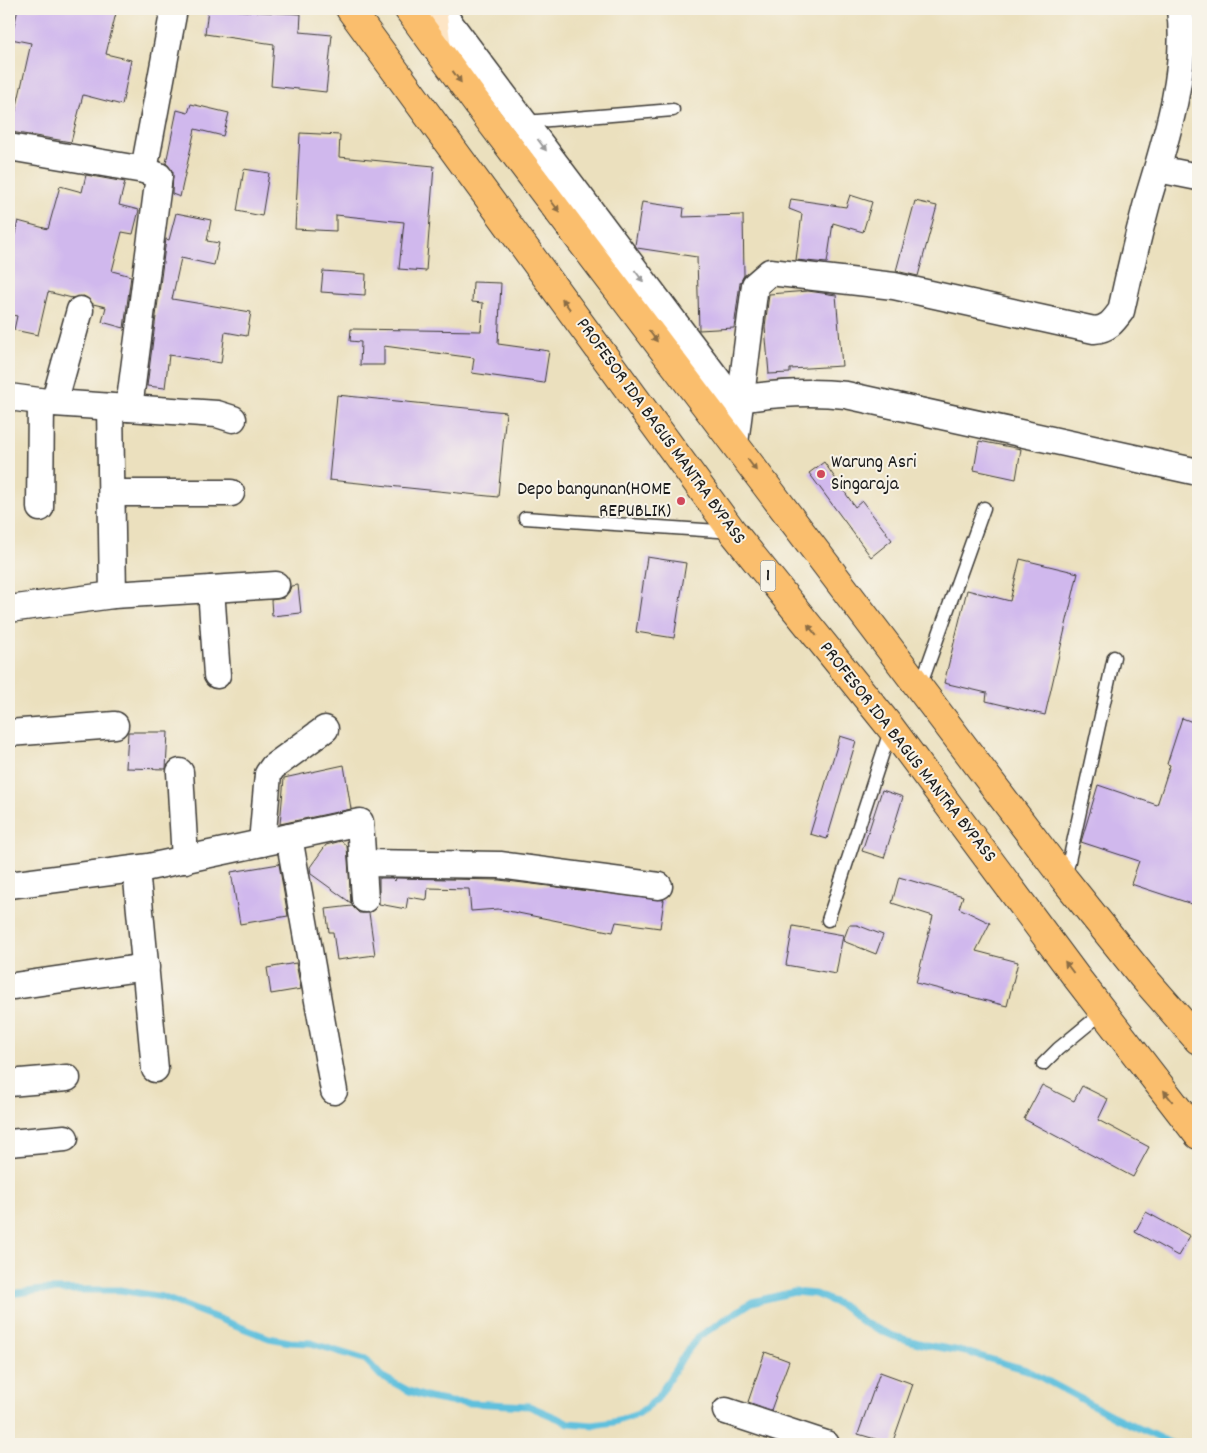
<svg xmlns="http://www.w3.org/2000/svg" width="1207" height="1453" viewBox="0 0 1207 1453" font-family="Dekko,sans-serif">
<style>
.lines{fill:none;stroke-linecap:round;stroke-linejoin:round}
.stream{stroke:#5fc0dd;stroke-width:7}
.building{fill:#d0b8ed}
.lane-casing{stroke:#3b3934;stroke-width:15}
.street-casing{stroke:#3b3934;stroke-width:29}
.secondary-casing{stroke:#3b3934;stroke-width:30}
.highway-casing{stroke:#3b3934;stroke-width:30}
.lane{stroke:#fff;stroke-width:12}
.street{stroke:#fff;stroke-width:26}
.secondary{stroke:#fde5c5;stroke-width:28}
.highway{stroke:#fabe6d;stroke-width:28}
.oneway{fill:#8b6d44}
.oneway2{fill:#999}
.poi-dot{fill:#d1495b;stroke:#f7f3e8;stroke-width:2}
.labels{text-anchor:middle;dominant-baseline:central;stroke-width:4;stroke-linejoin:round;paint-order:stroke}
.shield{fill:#f7f3e8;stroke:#5e5c59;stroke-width:1}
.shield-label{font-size:18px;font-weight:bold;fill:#1c1c1c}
.street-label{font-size:19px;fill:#1c1c1c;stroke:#f7f3e8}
.poi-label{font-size:19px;fill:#1c1c1c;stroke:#f7f3e8;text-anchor:start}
</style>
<rect width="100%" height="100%" fill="#f7f3e8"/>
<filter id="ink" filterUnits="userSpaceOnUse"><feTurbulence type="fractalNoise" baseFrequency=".02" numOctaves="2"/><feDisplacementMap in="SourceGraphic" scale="10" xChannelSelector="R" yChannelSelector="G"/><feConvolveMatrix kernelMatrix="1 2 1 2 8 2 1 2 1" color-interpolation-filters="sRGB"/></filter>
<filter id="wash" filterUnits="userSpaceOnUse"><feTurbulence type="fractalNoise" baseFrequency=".0096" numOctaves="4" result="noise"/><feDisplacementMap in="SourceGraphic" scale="20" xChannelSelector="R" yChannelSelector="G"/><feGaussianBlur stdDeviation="1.12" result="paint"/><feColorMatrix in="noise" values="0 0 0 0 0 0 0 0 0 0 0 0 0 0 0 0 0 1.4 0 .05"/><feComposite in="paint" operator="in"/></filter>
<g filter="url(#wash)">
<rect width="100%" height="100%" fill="#ebe0be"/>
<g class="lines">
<path class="stream" d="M 9,1294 L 42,1290 L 120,1290 L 162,1297 L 269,1338 L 290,1342 L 311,1343 L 366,1360 L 381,1376 L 409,1391 L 429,1398 L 450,1402 L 529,1406 L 569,1423 L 593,1425 L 614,1422 L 638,1414 L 657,1399 L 684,1355 L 698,1337 L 752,1302 L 794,1292 L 815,1294 L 845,1307 L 862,1322 L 893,1336 L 926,1345 L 966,1352 L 1027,1370 L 1113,1416 L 1172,1444"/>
</g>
<g id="blocks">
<g class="building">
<path d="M 18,9 L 117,9 L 106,54 L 131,60 L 122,105 L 83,95 L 71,142 L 11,132 L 31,43 L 11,39 Z"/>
<path d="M 208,9 L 301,14 L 300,32 L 332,35 L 326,92 L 271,86 L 274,44 L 205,34 Z"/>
<path d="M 191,104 L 229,113 L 223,136 L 195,129 L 180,197 L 172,194 L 173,172 L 166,163 L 177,110 L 188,113 Z"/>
<path d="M 300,133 L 340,135 L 339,157 L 434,166 L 426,271 L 399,269 L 404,222 L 336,215 L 336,231 L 295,229 Z"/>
<path d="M 244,169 L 269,173 L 262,216 L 237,211 Z"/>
<path d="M 86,175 L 125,182 L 119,205 L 139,210 L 133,234 L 122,232 L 112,271 L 131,276 L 124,328 L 102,322 L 106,307 L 93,304 L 84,296 L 72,298 L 48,292 L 38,335 L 14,330 L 17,316 L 9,314 L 9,245 L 12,246 L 18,221 L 48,229 L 60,186 L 82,192 Z"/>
<path d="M 850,195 L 872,202 L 863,232 L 833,223 L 827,263 L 796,260 L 802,214 L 789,209 L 791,199 L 846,207 Z"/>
<path d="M 915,201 L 937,206 L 918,276 L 896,271 Z"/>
<path d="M 642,202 L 684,208 L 683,217 L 743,215 L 744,275 L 740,283 L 734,328 L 699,330 L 697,257 L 637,248 L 635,245 Z"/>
<path d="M 176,213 L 211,220 L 207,241 L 219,243 L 214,265 L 181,258 L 172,299 L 251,312 L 247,336 L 225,332 L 221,363 L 169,355 L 165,388 L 147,386 L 166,239 L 169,240 Z"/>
<path d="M 323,271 L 366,274 L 365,295 L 321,292 Z"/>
<path d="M 473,282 L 501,283 L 498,344 L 549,351 L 544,383 L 472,373 L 474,358 L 384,346 L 384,365 L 360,365 L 361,342 L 350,341 L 351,329 L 481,331 L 483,303 L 472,302 Z"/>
<path d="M 808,291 L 836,295 L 842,366 L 790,369 L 790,373 L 769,374 L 765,327 L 769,294 Z"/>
<path d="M 337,395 L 506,412 L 498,497 L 329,480 Z"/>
<path d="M 979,441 L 1021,449 L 1016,479 L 974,470 Z"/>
<path d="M 824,462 L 855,507 L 862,501 L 892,540 L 871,557 L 809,473 Z"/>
<path d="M 647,557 L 686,563 L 674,638 L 636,632 Z"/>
<path d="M 1020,559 L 1078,573 L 1045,715 L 986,701 L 987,693 L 944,683 L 967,590 L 1010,601 Z"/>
<path d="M 298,585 L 301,613 L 272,616 L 271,600 L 284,598 L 289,592 L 291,586 Z"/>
<path d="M 1182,718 L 1198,724 L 1198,906 L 1131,884 L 1139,861 L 1081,842 L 1098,785 L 1157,805 L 1170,765 L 1167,764 Z"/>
<path d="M 128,732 L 168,732 L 166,769 L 126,768 Z"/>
<path d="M 840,736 L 856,741 L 827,839 L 810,834 Z"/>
<path d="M 344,765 L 351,809 L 280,824 L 284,778 Z"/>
<path d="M 882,790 L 903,797 L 884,858 L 862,851 Z"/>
<path d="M 341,841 L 347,846 L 351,903 L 311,874 L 310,867 L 326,845 Z"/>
<path d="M 279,864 L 288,916 L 240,924 L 231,872 Z"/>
<path d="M 899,877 L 963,896 L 959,908 L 990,923 L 976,951 L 1018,962 L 1007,1006 L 916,983 L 933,916 L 892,903 Z"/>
<path d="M 379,878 L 392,878 L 395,881 L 396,878 L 499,880 L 664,900 L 660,928 L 616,922 L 613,932 L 498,909 L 471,911 L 469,889 L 428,888 L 427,900 L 408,897 L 406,909 L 379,904 Z"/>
<path d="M 352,906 L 359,913 L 369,913 L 375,955 L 337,960 L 333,932 L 329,932 L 326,909 Z"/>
<path d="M 849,925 L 857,925 L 883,935 L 876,954 L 843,941 Z"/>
<path d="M 793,926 L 843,935 L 836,974 L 786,965 Z"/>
<path d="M 296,963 L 301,989 L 271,994 L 267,968 Z"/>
<path d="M 1042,1085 L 1074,1101 L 1082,1086 L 1108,1099 L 1098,1120 L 1149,1147 L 1133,1177 L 1024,1119 Z"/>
<path d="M 1146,1212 L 1190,1236 L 1178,1256 L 1135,1232 Z"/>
<path d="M 765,1352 L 789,1361 L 771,1410 L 748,1402 Z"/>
<path d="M 880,1372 L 913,1384 L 892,1444 L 858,1434 Z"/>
</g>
</g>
</g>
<g filter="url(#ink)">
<use href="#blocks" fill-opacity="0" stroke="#3b3934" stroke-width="1"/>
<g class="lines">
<defs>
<g id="lane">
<path d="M 525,122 L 673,110"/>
<path d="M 525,518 L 733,532"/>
<path d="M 920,687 L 984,508"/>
<path d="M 1065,879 L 1114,657"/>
<path d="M 828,920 L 891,728"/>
<path d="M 1043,1064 L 1058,1049 L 1103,1012"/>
</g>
<g id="street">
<path d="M 439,9 L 739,408"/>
<path d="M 9,147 L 144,170 L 159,176 L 129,408"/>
<path d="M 1158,169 L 1198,177"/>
<path d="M 144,170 L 174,9"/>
<path d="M 9,397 L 54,403 L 217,414 L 233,419"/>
<path d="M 740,399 C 776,393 810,391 846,395 L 1198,472"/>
<path d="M 54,403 L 80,310"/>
<path d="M 110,407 L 113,595"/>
<path d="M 735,443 L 755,285 L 770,272 L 894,286 L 1094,330 C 1108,329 1113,322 1121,311 C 1129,274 1138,236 1148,199 C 1166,139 1188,72 1180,9"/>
<path d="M 112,493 L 231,493"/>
<path d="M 40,508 L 41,402"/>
<path d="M 211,589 L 217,675"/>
<path d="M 9,609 L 113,595 L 276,585"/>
<path d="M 9,733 L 115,725"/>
<path d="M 180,772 L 185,860"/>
<path d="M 289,837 L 334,1091"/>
<path d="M 262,843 L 268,774 L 273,767 L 325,729"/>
<path d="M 364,863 L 500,865 L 659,886"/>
<path d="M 136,869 L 155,1069"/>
<path d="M 9,885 L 149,867 L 360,822 L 365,899"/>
<path d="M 14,986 L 146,967"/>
<path d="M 9,1083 L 67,1078"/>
<path d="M 9,1143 L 65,1138"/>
<path d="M 726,1411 L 826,1444"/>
</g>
<path id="secondary" d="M 432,9 L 437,49"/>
<g id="highway">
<path d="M 350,9 L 733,532 L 891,728 L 1077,978 L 1198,1135"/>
<path d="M 408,9 L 489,120 L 1065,880 L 1142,976 L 1198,1040"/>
</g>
</defs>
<use href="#lane" class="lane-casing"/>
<use href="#street" class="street-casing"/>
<use href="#secondary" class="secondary-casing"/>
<use href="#highway" class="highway-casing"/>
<use href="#lane" class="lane"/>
<use href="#street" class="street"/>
<use href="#secondary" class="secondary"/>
<use href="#highway" class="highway"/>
</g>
<defs><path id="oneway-solid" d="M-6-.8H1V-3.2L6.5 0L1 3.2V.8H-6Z" transform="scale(1.25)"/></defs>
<g class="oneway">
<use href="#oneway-solid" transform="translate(457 77) rotate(54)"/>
<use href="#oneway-solid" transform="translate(555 206) rotate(53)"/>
<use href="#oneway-solid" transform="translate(566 304) rotate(-126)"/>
<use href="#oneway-solid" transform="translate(653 336) rotate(53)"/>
<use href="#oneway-solid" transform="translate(752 465) rotate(53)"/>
<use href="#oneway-solid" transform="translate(812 630) rotate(-129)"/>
<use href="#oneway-solid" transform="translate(1069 967) rotate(-127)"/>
<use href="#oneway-solid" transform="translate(1168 1096) rotate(-128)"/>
</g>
<g class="oneway2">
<use href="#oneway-solid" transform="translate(542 145) rotate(53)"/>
<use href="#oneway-solid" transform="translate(639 276) rotate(53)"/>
</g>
</g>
<g class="poi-dot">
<circle cx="821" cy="474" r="5"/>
<circle cx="681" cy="501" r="5"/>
</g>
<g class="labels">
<rect class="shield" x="760.5" y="560.5" width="15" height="31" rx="4"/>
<g class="shield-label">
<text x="768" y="576">1</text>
</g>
<g class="street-label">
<text transform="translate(660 432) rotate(54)">PROFESOR IDA BAGUS MANTRA BYPASS</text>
<text transform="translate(907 753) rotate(52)">PROFESOR IDA BAGUS MANTRA BYPASS</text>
</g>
<g class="poi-label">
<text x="831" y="463">Warung Asri<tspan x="831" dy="22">Singaraja</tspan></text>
<text x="671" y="490" text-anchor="end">Depo bangunan(HOME<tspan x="671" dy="22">REPUBLIK)</tspan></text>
</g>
</g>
<rect width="1207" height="1453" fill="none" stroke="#f7f3e8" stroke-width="30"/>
</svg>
